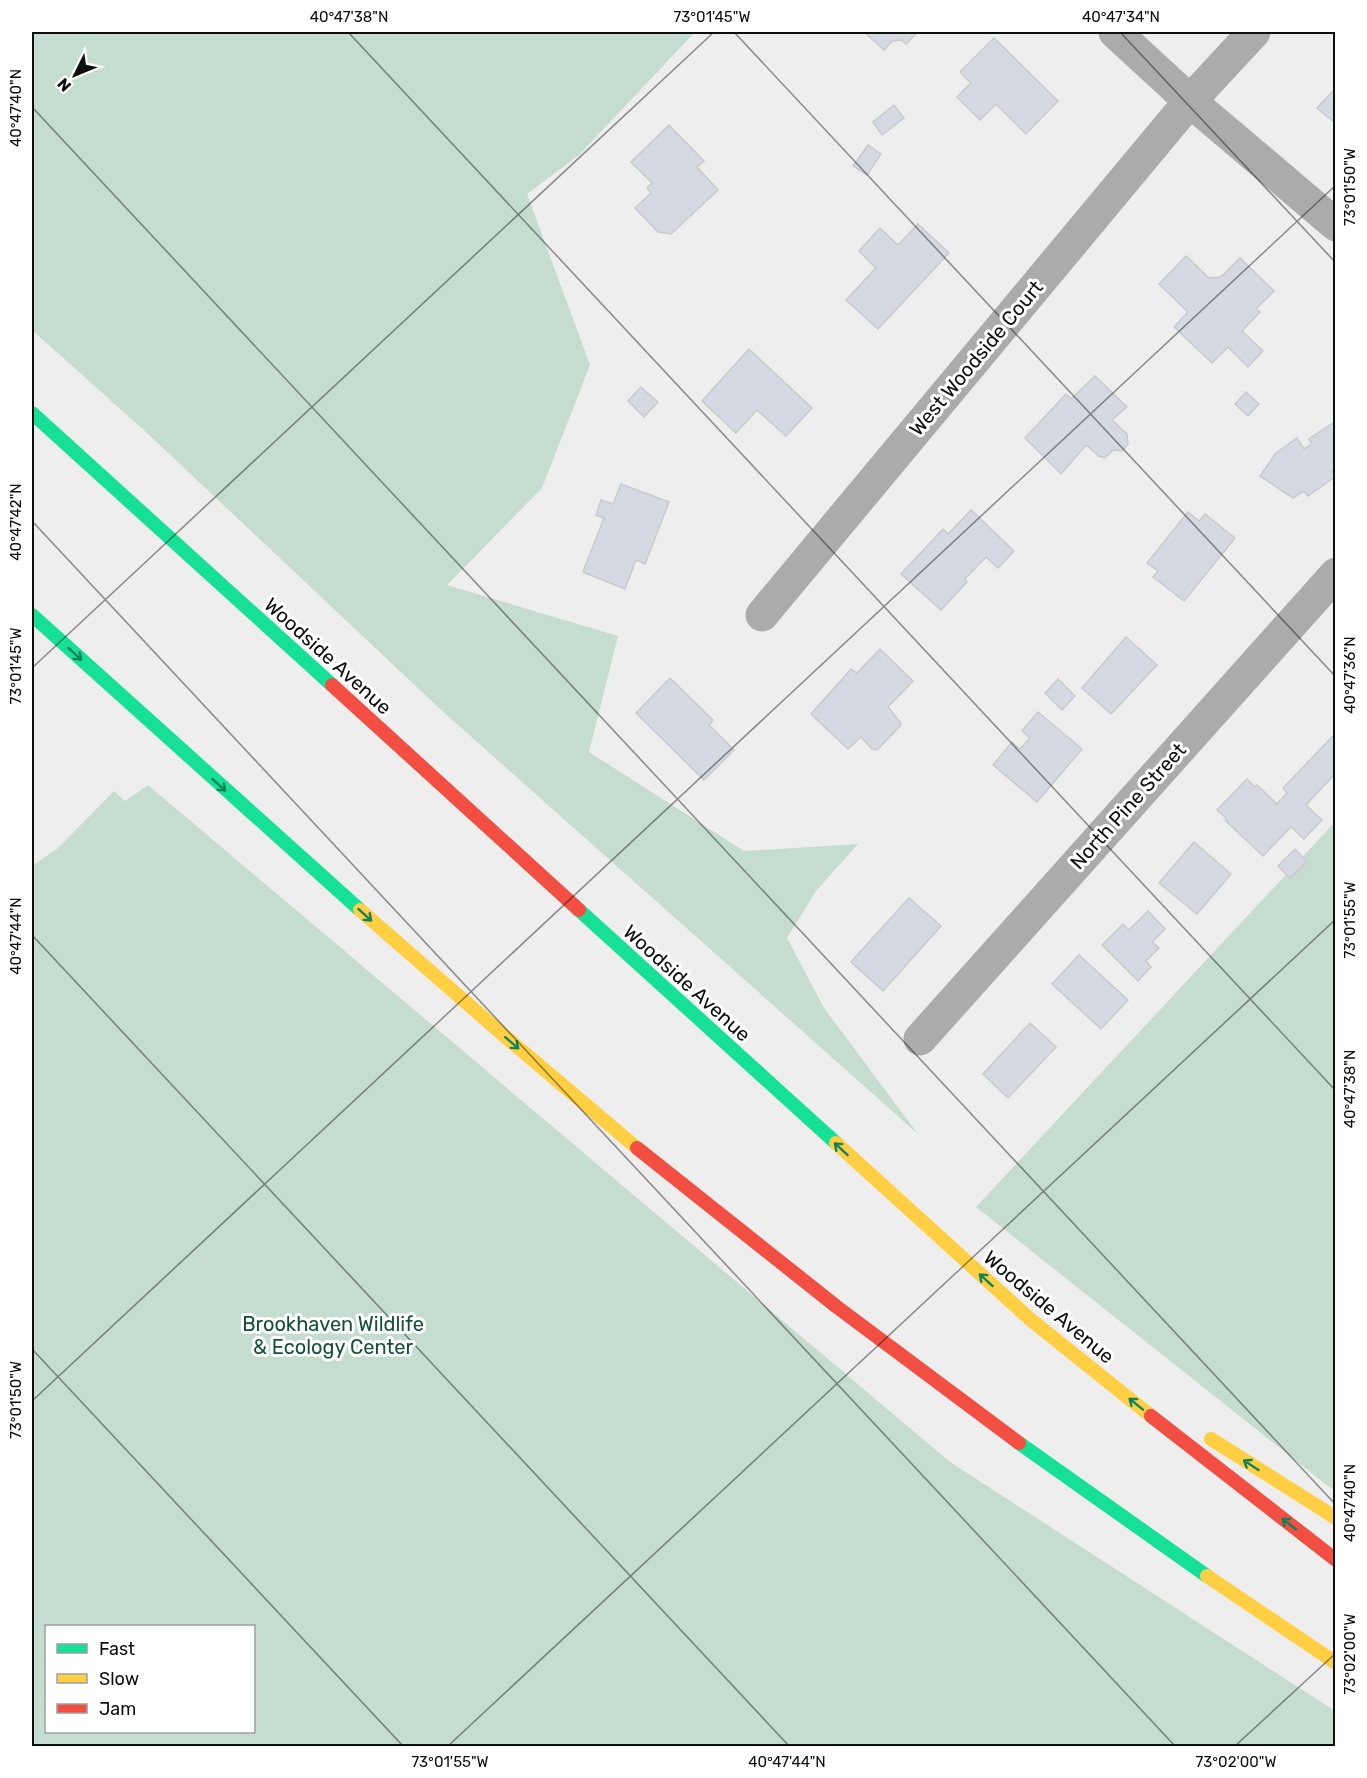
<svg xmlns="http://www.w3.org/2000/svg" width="1367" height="1778" viewBox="0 0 1367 1778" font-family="Rubik,sans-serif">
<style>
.green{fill:#c4ddd0;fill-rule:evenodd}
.building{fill:#d6d9e2;stroke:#cacacb;stroke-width:1.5}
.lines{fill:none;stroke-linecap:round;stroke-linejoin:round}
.street{stroke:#acabab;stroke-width:33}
.fast{stroke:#16e098;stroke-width:14}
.slow{stroke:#ffcf43;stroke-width:14}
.jam{stroke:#f24e42;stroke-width:14}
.oneway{stroke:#12825a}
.ticks{fill:none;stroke:#0d0e0e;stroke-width:1.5;stroke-opacity:0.45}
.labels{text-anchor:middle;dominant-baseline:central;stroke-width:6;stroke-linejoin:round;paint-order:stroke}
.street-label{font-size:20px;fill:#0d0e0e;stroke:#fff}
.park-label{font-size:20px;fill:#105137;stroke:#fff}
.neatline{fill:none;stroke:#0d0e0e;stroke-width:2}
.ticks-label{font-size:15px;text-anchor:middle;fill:#0d0e0e}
</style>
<rect width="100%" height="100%" fill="#eeeeef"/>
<g class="green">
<path d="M 32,32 L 695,32 L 579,155 L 527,194 L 590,365 L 542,488 L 447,585 L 618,636 L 589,752 L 744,851 L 858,844 L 816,891 L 787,938 L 824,1008 L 918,1134 L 440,709 L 147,433 L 32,330 Z"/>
<path d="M 148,785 L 950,1462 L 1335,1711 L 1335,1746 L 32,1746 L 32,866 L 58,848 L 114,791 L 125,801 ZM 46,1626 L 254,1626 L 254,1732 L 46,1732 Z"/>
<path d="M 1335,822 L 1335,1491 L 1324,1483 L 976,1207 Z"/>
</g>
<g class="building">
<path d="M 864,32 L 918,32 L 906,44 L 901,40 L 892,41 L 884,50 Z"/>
<path d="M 994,38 L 1058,101 L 1026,134 L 996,104 L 980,120 L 957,97 L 971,83 L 960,72 Z"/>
<path d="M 1336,88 L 1336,124 L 1317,108 Z"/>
<path d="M 894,105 L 904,118 L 882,135 L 873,122 Z"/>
<path d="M 669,125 L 704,161 L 697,167 L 718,190 L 671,234 L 658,232 L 635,208 L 651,193 L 647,188 L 652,183 L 631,162 Z"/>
<path d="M 868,145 L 881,154 L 867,175 L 853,166 Z"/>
<path d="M 918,224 L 949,253 L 878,329 L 846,300 L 876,268 L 859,251 L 880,228 L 898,245 Z"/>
<path d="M 1186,256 L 1209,278 L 1221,277 L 1240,258 L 1274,291 L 1256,309 L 1260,312 L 1242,331 L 1263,351 L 1248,367 L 1228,347 L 1212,363 L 1174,327 L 1188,312 L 1159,284 Z"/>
<path d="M 749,349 L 812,408 L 786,436 L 757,410 L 736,433 L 702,401 Z"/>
<path d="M 1095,376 L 1127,407 L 1112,420 L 1127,434 L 1128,444 L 1122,451 L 1113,450 L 1105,458 L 1099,456 L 1086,445 L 1061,474 L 1025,438 L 1066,394 L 1071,399 Z"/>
<path d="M 641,387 L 658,402 L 644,417 L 628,401 Z"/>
<path d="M 1246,392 L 1259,404 L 1248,416 L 1235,404 Z"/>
<path d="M 1336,421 L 1336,468 L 1332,471 L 1336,476 L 1308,496 L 1304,491 L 1293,498 L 1260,476 L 1276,453 L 1297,438 L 1304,449 L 1312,444 L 1309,439 Z"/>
<path d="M 621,484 L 669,502 L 645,564 L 636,560 L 625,589 L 583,572 L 604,518 L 596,515 L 601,500 L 613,504 Z"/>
<path d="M 971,510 L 1014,551 L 998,568 L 986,557 L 965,579 L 967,582 L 941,610 L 901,574 L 943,529 L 948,534 Z"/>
<path d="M 1188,512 L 1199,521 L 1205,514 L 1235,538 L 1184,601 L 1153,577 L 1158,571 L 1147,563 Z"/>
<path d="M 1126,637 L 1157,665 L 1111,714 L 1082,688 Z"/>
<path d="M 880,649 L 913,681 L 888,707 L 900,722 L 901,725 L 877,750 L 872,749 L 861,737 L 848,749 L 811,714 L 851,669 L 857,673 Z"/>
<path d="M 670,678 L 713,720 L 709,725 L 734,750 L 704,780 L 636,713 Z"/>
<path d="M 1058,679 L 1075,696 L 1062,710 L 1045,693 Z"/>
<path d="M 1038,712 L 1082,749 L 1037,802 L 993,765 L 1012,742 L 1020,749 L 1030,738 L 1022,731 Z"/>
<path d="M 1333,736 L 1336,738 L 1336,781 L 1332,777 L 1306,805 L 1322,820 L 1304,839 L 1291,827 L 1263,856 L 1225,820 L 1226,818 L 1217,810 L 1247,779 L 1255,787 L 1257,785 L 1277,804 L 1287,793 L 1283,788 Z"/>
<path d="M 1194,842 L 1231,874 L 1197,914 L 1159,883 Z"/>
<path d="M 1295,849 L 1307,862 L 1290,878 L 1278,866 Z"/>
<path d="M 909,898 L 941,926 L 883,991 L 851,962 Z"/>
<path d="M 1148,911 L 1165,929 L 1152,942 L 1159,948 L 1146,961 L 1151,967 L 1138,981 L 1102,945 L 1123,924 L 1129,930 Z"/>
<path d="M 1079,955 L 1128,1000 L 1101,1029 L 1052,984 Z"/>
<path d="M 1030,1023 L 1056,1047 L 1008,1098 L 983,1074 Z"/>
</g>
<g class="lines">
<g class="street">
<path d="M 1115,32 L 1190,101 L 1336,225"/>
<path d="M 762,615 L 1190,101 L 1254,32"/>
<path d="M 920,1039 L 1336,574"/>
</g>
<g class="fast">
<path d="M 32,413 L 332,685"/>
<path d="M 32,615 L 360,910"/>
<path d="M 579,910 L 836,1143"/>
<path d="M 1019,1443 L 1207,1576"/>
</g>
<g class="slow">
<path d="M 360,910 L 508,1039 L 637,1148"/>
<path d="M 836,1143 L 1031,1320 L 1151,1416"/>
<path d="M 1211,1439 L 1336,1518"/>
<path d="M 1207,1576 L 1336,1663"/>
</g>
<g class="jam">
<path d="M 332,685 L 579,910"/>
<path d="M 637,1148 L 837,1307 L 1019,1443"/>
<path d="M 1151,1416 L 1336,1560"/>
</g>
</g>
<defs><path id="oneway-shaft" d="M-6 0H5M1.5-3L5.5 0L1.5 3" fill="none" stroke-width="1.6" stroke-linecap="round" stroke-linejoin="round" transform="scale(1.5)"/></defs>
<g class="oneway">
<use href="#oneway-shaft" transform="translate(75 654) rotate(42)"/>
<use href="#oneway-shaft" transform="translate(219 785) rotate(42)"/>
<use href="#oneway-shaft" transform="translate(365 915) rotate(42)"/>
<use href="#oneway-shaft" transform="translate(512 1043) rotate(41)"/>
<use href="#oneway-shaft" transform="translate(841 1149) rotate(-138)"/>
<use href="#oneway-shaft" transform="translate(986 1280) rotate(-138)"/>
<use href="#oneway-shaft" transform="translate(1136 1404) rotate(-141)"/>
<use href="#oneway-shaft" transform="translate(1251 1465) rotate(-147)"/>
<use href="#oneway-shaft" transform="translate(1289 1524) rotate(-142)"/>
</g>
<path class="ticks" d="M 348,32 L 1336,1091M 734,32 L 1336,677M 1120,32 L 1336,263M 32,107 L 1336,1505M 32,521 L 1175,1746M 32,668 L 714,32M 32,935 L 789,1746M 32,1349 L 403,1746M 32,1401 L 1336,185M 448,1746 L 1336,919M 1235,1746 L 1336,1653"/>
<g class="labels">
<g class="street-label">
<text transform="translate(976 358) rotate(-50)">West Woodside Court</text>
<text transform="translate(328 656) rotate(42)">Woodside Avenue</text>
<text transform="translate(1128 806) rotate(-48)">North Pine Street</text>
<text transform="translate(687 983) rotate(42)">Woodside Avenue</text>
<text transform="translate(1049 1307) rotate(40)">Woodside Avenue</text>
</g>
<g class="park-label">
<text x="333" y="1324">Brookhaven Wildlife<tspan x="333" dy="23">&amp; Ecology Center</tspan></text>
</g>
</g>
<rect width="1367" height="1778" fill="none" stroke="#ffffff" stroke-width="66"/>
<rect x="45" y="1625" width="210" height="108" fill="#ffffff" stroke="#9e9f9f" stroke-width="1.5"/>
<rect x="57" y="1644" width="30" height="9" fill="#16e098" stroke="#9e9f9f" stroke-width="1.5"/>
<text x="99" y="1655" font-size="18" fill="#0d0e0e">Fast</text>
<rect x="57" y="1674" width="30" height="9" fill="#ffcf43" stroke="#9e9f9f" stroke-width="1.5"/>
<text x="99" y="1685" font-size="18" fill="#0d0e0e">Slow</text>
<rect x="57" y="1704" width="30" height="9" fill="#f24e42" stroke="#9e9f9f" stroke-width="1.5"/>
<text x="99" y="1715" font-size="18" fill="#0d0e0e">Jam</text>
<g transform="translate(75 75) rotate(227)" stroke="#ffffff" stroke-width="4.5" paint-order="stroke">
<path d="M0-4.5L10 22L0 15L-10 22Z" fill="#0d0e0e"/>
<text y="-9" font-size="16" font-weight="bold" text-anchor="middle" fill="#0d0e0e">N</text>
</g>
<rect x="33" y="33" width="1301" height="1712" class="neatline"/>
<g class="ticks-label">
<text x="349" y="22">40°47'38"N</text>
<text x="712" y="22">73°01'45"W</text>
<text x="1121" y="22">40°47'34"N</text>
<text transform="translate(16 108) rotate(-90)" y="5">40°47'40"N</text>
<text transform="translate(1350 187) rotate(-90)" y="5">73°01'50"W</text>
<text transform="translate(16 522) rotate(-90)" y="5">40°47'42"N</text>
<text transform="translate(16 666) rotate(-90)" y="5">73°01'45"W</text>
<text transform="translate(1350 675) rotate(-90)" y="5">40°47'36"N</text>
<text transform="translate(1350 920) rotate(-90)" y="5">73°01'55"W</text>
<text transform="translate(16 936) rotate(-90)" y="5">40°47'44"N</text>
<text transform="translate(1350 1089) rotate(-90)" y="5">40°47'38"N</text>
<text transform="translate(16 1400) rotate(-90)" y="5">73°01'50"W</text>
<text transform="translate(1350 1503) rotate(-90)" y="5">40°47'40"N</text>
<text transform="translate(1350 1654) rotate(-90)" y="5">73°02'00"W</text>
<text x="450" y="1767">73°01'55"W</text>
<text x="787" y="1767">40°47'44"N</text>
<text x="1236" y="1767">73°02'00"W</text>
</g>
</svg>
